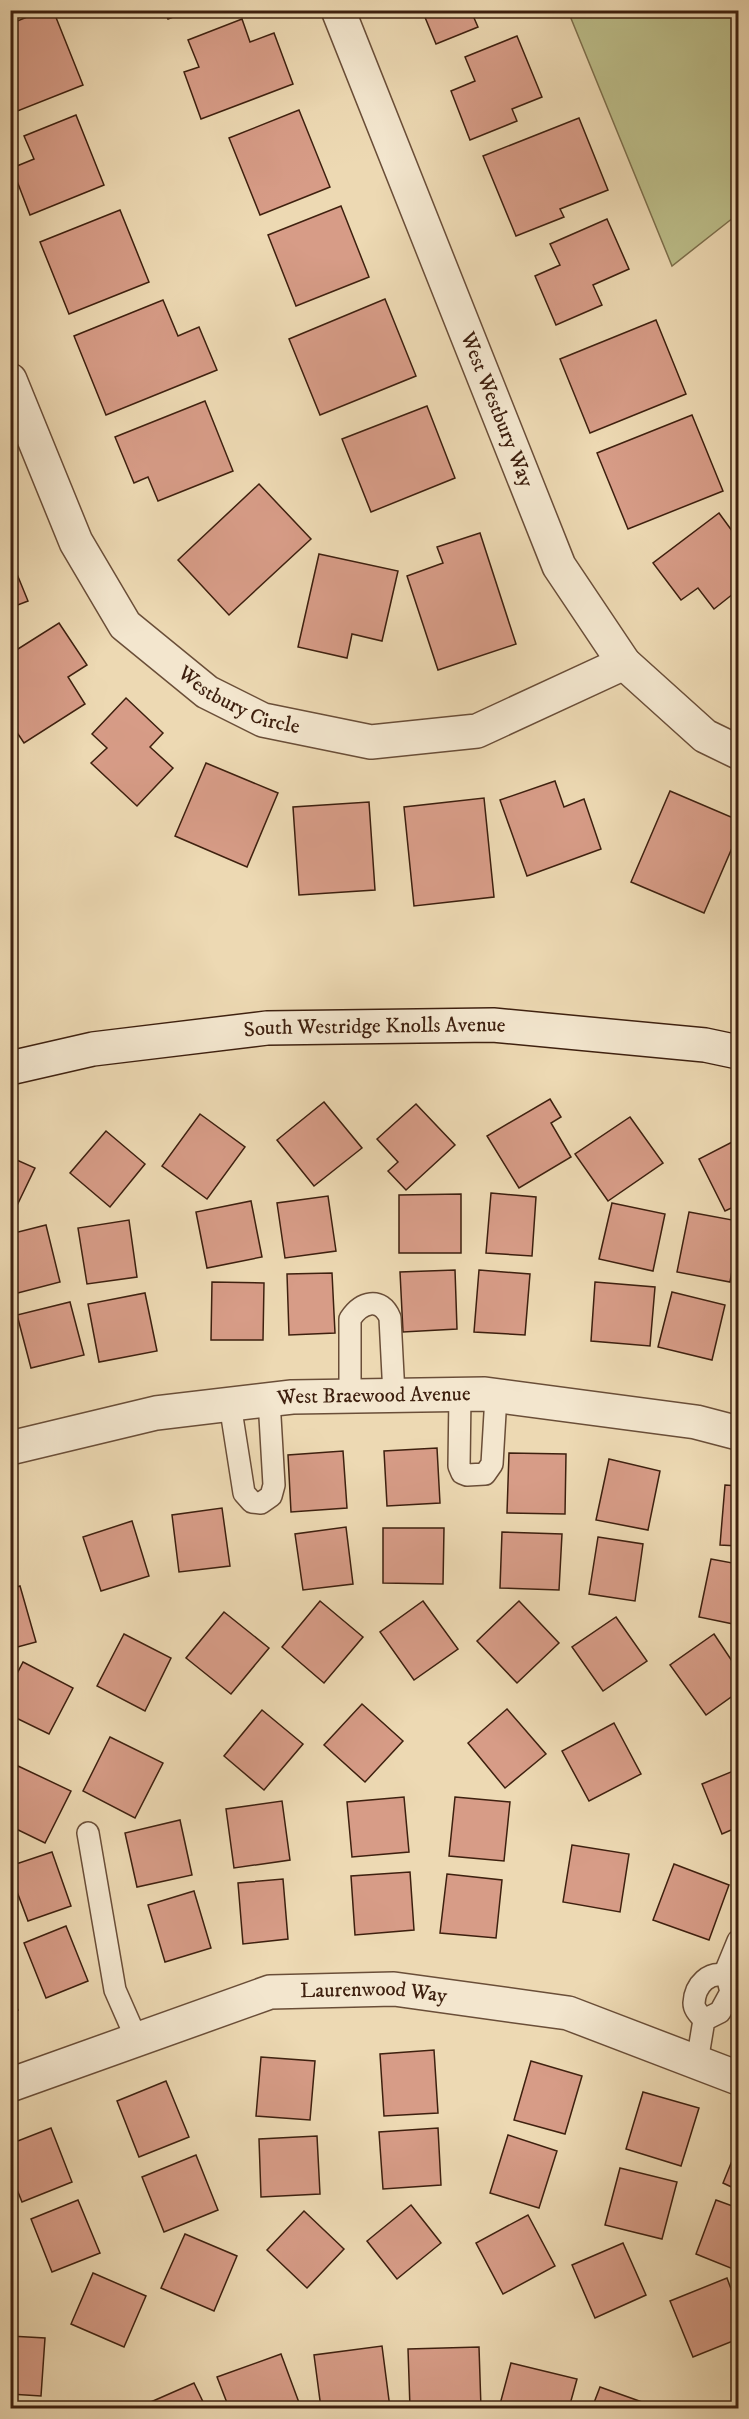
<svg xmlns="http://www.w3.org/2000/svg" width="749" height="2419" viewBox="0 0 749 2419" font-family="'IM FELL DW Pica',serif">
<style>
.green{fill:#bcbe8a;stroke:#7d6f4c;stroke-width:1.5}
.building{fill:#d79c87;stroke:#3e200f;stroke-width:1.5}
.lines{fill:none;stroke-linecap:round;stroke-linejoin:round}
.lane-casing{stroke:#6a4e38;stroke-width:24}
.street-casing{stroke:#6a4e38;stroke-width:36}
.secondary-casing{stroke:#3e200f;stroke-width:36}
.lane{stroke:#f3e6ce;stroke-width:21}
.street{stroke:#f3e6ce;stroke-width:33}
.secondary{stroke:#f3e6ce;stroke-width:33}
.labels{text-anchor:middle;dominant-baseline:central;stroke-width:4.5;stroke-linejoin:round;paint-order:stroke}
.street-label{font-size:21px;fill:#3e200f;stroke:#f3e6ce}
</style>
<rect width="100%" height="100%" fill="#edd9b3"/>
<filter id="stains"><feTurbulence type="fractalNoise" baseFrequency=".00333" numOctaves="4"/><feColorMatrix values="0 0 0 0 .2 0 0 0 0 .09 0 0 0 0 .02 0 0 0 .5 -.17"/></filter>
<radialGradient id="worn" r=".72"><stop offset=".6" stop-color="#630" stop-opacity="0"/><stop offset="1" stop-color="#630" stop-opacity=".3"/></radialGradient>
<path class="green" d="M 568,11 L 738,11 L 738,214 L 672,266 Z"/>
<g class="building">
<path d="M 44,10 L 53,10 L 83,85 L 10,114 L 10,24 Z"/>
<path d="M 164,10 L 191,10 L 168,19 Z"/>
<path d="M 422,10 L 473,10 L 471,11 L 478,27 L 436,44 Z"/>
<path d="M 242,19 L 250,42 L 274,33 L 293,84 L 201,119 L 184,72 L 199,67 L 188,40 Z"/>
<path d="M 517,36 L 542,97 L 512,109 L 517,121 L 470,140 L 451,91 L 475,81 L 465,57 Z"/>
<path d="M 299,110 L 330,187 L 260,215 L 229,138 Z"/>
<path d="M 76,115 L 104,185 L 30,215 L 12,168 L 34,159 L 24,136 Z"/>
<path d="M 579,118 L 608,190 L 560,209 L 564,217 L 516,236 L 483,156 Z"/>
<path d="M 341,206 L 369,277 L 296,306 L 268,235 Z"/>
<path d="M 120,210 L 149,282 L 69,314 L 40,242 Z"/>
<path d="M 607,219 L 629,269 L 593,285 L 602,305 L 556,325 L 535,276 L 560,265 L 550,244 Z"/>
<path d="M 385,299 L 416,376 L 320,415 L 289,339 Z"/>
<path d="M 163,300 L 178,336 L 199,327 L 217,370 L 106,415 L 74,336 Z"/>
<path d="M 656,320 L 686,394 L 590,433 L 560,359 Z"/>
<path d="M 205,401 L 233,471 L 158,501 L 148,477 L 134,483 L 115,437 Z"/>
<path d="M 427,406 L 455,478 L 371,512 L 342,439 Z"/>
<path d="M 692,415 L 723,491 L 628,529 L 597,453 Z"/>
<path d="M 259,484 L 311,539 L 229,615 L 178,560 Z"/>
<path d="M 719,513 L 738,539 L 738,590 L 714,609 L 698,588 L 681,600 L 653,563 Z"/>
<path d="M 480,533 L 516,644 L 438,670 L 407,576 L 443,563 L 437,547 Z"/>
<path d="M 319,554 L 398,571 L 382,641 L 352,634 L 347,658 L 298,647 Z"/>
<path d="M 10,557 L 28,601 L 10,608 Z"/>
<path d="M 59,623 L 87,665 L 68,677 L 85,704 L 24,743 L 10,722 L 10,654 Z"/>
<path d="M 126,698 L 163,733 L 150,747 L 173,768 L 137,806 L 91,763 L 107,748 L 92,734 Z"/>
<path d="M 206,763 L 278,793 L 247,867 L 175,836 Z"/>
<path d="M 555,781 L 564,807 L 584,799 L 601,849 L 527,876 L 500,800 Z"/>
<path d="M 670,791 L 738,820 L 738,834 L 704,913 L 631,882 Z"/>
<path d="M 484,798 L 494,897 L 414,906 L 404,807 Z"/>
<path d="M 369,802 L 375,890 L 299,895 L 293,807 Z"/>
<path d="M 550,1099 L 561,1117 L 551,1123 L 571,1157 L 519,1188 L 487,1136 Z"/>
<path d="M 324,1102 L 362,1148 L 314,1186 L 277,1140 Z"/>
<path d="M 416,1104 L 455,1145 L 406,1190 L 388,1171 L 398,1162 L 377,1139 Z"/>
<path d="M 200,1114 L 245,1147 L 207,1199 L 162,1166 Z"/>
<path d="M 630,1117 L 663,1163 L 608,1201 L 575,1154 Z"/>
<path d="M 106,1131 L 145,1164 L 110,1207 L 70,1173 Z"/>
<path d="M 738,1139 L 738,1205 L 725,1211 L 699,1159 Z"/>
<path d="M 10,1157 L 35,1168 L 10,1220 Z"/>
<path d="M 491,1193 L 536,1197 L 532,1256 L 486,1253 Z"/>
<path d="M 461,1194 L 461,1253 L 399,1253 L 399,1195 Z"/>
<path d="M 328,1196 L 336,1251 L 285,1258 L 277,1203 Z"/>
<path d="M 251,1201 L 262,1257 L 207,1268 L 196,1212 Z"/>
<path d="M 612,1203 L 665,1214 L 653,1271 L 599,1259 Z"/>
<path d="M 689,1212 L 738,1221 L 738,1237 L 730,1282 L 677,1272 Z"/>
<path d="M 129,1220 L 137,1277 L 87,1284 L 78,1228 Z"/>
<path d="M 46,1225 L 60,1282 L 10,1295 L 10,1234 Z"/>
<path d="M 455,1270 L 457,1329 L 403,1332 L 400,1272 Z"/>
<path d="M 479,1270 L 530,1274 L 525,1335 L 474,1332 Z"/>
<path d="M 332,1273 L 335,1333 L 289,1335 L 287,1274 Z"/>
<path d="M 212,1282 L 264,1283 L 263,1340 L 211,1340 Z"/>
<path d="M 595,1282 L 655,1287 L 650,1346 L 591,1341 Z"/>
<path d="M 672,1292 L 725,1305 L 712,1360 L 658,1347 Z"/>
<path d="M 145,1293 L 157,1351 L 99,1362 L 88,1304 Z"/>
<path d="M 70,1302 L 84,1355 L 31,1368 L 17,1315 Z"/>
<path d="M 437,1448 L 440,1503 L 387,1506 L 384,1451 Z"/>
<path d="M 343,1451 L 347,1508 L 291,1512 L 288,1455 Z"/>
<path d="M 509,1453 L 566,1454 L 565,1514 L 507,1513 Z"/>
<path d="M 609,1459 L 660,1471 L 648,1530 L 596,1520 Z"/>
<path d="M 725,1485 L 738,1486 L 738,1546 L 720,1545 Z"/>
<path d="M 222,1508 L 230,1566 L 179,1572 L 172,1515 Z"/>
<path d="M 132,1521 L 149,1576 L 101,1591 L 83,1537 Z"/>
<path d="M 346,1527 L 353,1584 L 303,1590 L 295,1534 Z"/>
<path d="M 383,1528 L 444,1528 L 443,1584 L 383,1583 Z"/>
<path d="M 502,1532 L 562,1534 L 559,1590 L 500,1588 Z"/>
<path d="M 598,1537 L 643,1544 L 635,1601 L 589,1594 Z"/>
<path d="M 711,1559 L 738,1564 L 738,1625 L 699,1617 Z"/>
<path d="M 20,1586 L 36,1642 L 10,1649 L 10,1589 Z"/>
<path d="M 320,1601 L 363,1637 L 324,1683 L 282,1647 Z"/>
<path d="M 423,1601 L 458,1649 L 414,1680 L 380,1632 Z"/>
<path d="M 519,1601 L 559,1643 L 517,1683 L 477,1641 Z"/>
<path d="M 224,1612 L 269,1648 L 231,1694 L 186,1658 Z"/>
<path d="M 616,1617 L 647,1661 L 603,1691 L 572,1647 Z"/>
<path d="M 124,1634 L 171,1658 L 145,1711 L 97,1686 Z"/>
<path d="M 714,1634 L 738,1670 L 738,1692 L 706,1715 L 670,1665 Z"/>
<path d="M 23,1662 L 73,1688 L 49,1734 L 10,1715 L 10,1687 Z"/>
<path d="M 362,1704 L 403,1741 L 365,1782 L 324,1745 Z"/>
<path d="M 507,1709 L 546,1754 L 505,1788 L 468,1743 Z"/>
<path d="M 262,1710 L 303,1744 L 264,1790 L 224,1756 Z"/>
<path d="M 614,1723 L 641,1774 L 589,1801 L 562,1751 Z"/>
<path d="M 110,1737 L 163,1763 L 135,1818 L 83,1791 Z"/>
<path d="M 18,1766 L 71,1791 L 45,1843 L 10,1826 L 10,1781 Z"/>
<path d="M 738,1769 L 738,1827 L 722,1834 L 702,1784 Z"/>
<path d="M 404,1797 L 409,1852 L 352,1857 L 347,1802 Z"/>
<path d="M 455,1797 L 510,1802 L 504,1861 L 449,1856 Z"/>
<path d="M 282,1801 L 290,1860 L 234,1868 L 226,1809 Z"/>
<path d="M 180,1820 L 192,1875 L 137,1887 L 125,1833 Z"/>
<path d="M 572,1845 L 629,1854 L 620,1912 L 563,1902 Z"/>
<path d="M 52,1852 L 71,1906 L 28,1921 L 10,1873 L 10,1866 Z"/>
<path d="M 674,1864 L 729,1885 L 709,1940 L 653,1920 Z"/>
<path d="M 410,1872 L 414,1930 L 355,1935 L 351,1876 Z"/>
<path d="M 447,1874 L 502,1880 L 496,1938 L 440,1933 Z"/>
<path d="M 283,1879 L 288,1939 L 243,1944 L 238,1883 Z"/>
<path d="M 194,1891 L 211,1948 L 165,1962 L 148,1905 Z"/>
<path d="M 66,1926 L 88,1981 L 46,1998 L 24,1943 Z"/>
<path d="M 10,1994 L 18,2010 L 10,2013 Z"/>
<path d="M 434,2050 L 438,2113 L 384,2116 L 380,2054 Z"/>
<path d="M 261,2057 L 315,2061 L 310,2120 L 256,2116 Z"/>
<path d="M 531,2061 L 582,2076 L 565,2134 L 514,2120 Z"/>
<path d="M 166,2081 L 189,2137 L 139,2157 L 117,2101 Z"/>
<path d="M 643,2092 L 699,2108 L 681,2166 L 626,2149 Z"/>
<path d="M 51,2128 L 72,2182 L 22,2202 L 10,2172 L 10,2144 Z"/>
<path d="M 438,2128 L 441,2185 L 383,2189 L 379,2132 Z"/>
<path d="M 508,2135 L 557,2151 L 539,2208 L 490,2193 Z"/>
<path d="M 317,2136 L 320,2194 L 261,2197 L 259,2139 Z"/>
<path d="M 738,2146 L 738,2190 L 723,2183 Z"/>
<path d="M 196,2155 L 218,2210 L 164,2232 L 142,2177 Z"/>
<path d="M 620,2168 L 677,2182 L 662,2239 L 605,2225 Z"/>
<path d="M 78,2200 L 100,2253 L 52,2272 L 31,2219 Z"/>
<path d="M 716,2200 L 738,2208 L 738,2271 L 696,2254 Z"/>
<path d="M 411,2205 L 441,2243 L 397,2279 L 367,2241 Z"/>
<path d="M 304,2211 L 344,2249 L 307,2288 L 267,2250 Z"/>
<path d="M 528,2215 L 555,2266 L 503,2294 L 476,2243 Z"/>
<path d="M 185,2234 L 237,2256 L 214,2311 L 161,2288 Z"/>
<path d="M 623,2243 L 646,2295 L 595,2318 L 572,2265 Z"/>
<path d="M 93,2273 L 146,2296 L 124,2347 L 71,2324 Z"/>
<path d="M 727,2278 L 738,2308 L 738,2339 L 693,2357 L 670,2301 Z"/>
<path d="M 10,2336 L 45,2338 L 41,2396 L 10,2394 Z"/>
<path d="M 382,2346 L 390,2408 L 321,2408 L 314,2355 Z"/>
<path d="M 479,2347 L 481,2408 L 410,2408 L 408,2349 Z"/>
<path d="M 281,2354 L 301,2408 L 229,2408 L 217,2377 Z"/>
<path d="M 511,2363 L 577,2379 L 569,2408 L 499,2408 Z"/>
<path d="M 194,2383 L 206,2408 L 137,2408 Z"/>
<path d="M 600,2387 L 659,2408 L 592,2408 Z"/>
</g>
<g class="lines">
<defs>
<g id="lane">
<path d="M 460,1395 L 459,1466 L 462,1473 L 467,1475 L 485,1474 L 492,1464 L 496,1396"/>
<path d="M 350,1396 L 350,1319 C 361,1302 381,1296 390,1318 L 394,1395"/>
<path d="M 230,1404 L 244,1493 L 252,1502 L 261,1503 L 271,1496 L 274,1485 L 269,1400"/>
<path d="M 88,1833 L 115,1990 L 137,2040"/>
<path d="M 724,1975 L 738,1941"/>
<path d="M 697,2062 L 704,2020 L 720,2012 L 731,1992 L 727,1976 C 709,1970 695,1985 694,2003 C 694,2010 700,2015 704,2020"/>
</g>
<g id="street">
<path id="s1" d="M 338,10 L 559,566 L 624,663 L 705,736 L 738,752"/>
<path id="s2" d="M 10,380 L 76,542 L 125,625 L 207,692 L 263,720 L 371,742 L 477,731 L 624,663"/>
<path id="s3" d="M 10,1448 L 156,1413 L 292,1397 L 485,1394 L 696,1422 L 738,1433"/>
<path id="s4" d="M 10,2085 L 270,1992 L 394,1989 L 568,2013 L 738,2078"/>
</g>
<g id="secondary">
<path id="s5" d="M 10,1068 L 93,1049 L 267,1028 L 493,1025 L 705,1045 L 738,1052"/>
</g>
</defs>
<use href="#lane" class="lane-casing"/>
<use href="#street" class="street-casing"/>
<use href="#secondary" class="secondary-casing"/>
<use href="#lane" class="lane"/>
<use href="#street" class="street"/>
<use href="#secondary" class="secondary"/>
</g>
<g class="labels">
<g class="street-label">
<text stroke="none"><textPath href="#s1" startOffset="430">West Westbury Way</textPath></text>
<text stroke="none"><textPath href="#s2" startOffset="410">Westbury Circle</textPath></text>
<text stroke="none"><textPath href="#s5" startOffset="368">South Westridge Knolls Avenue</textPath></text>
<text stroke="none"><textPath href="#s3" startOffset="369">West Braewood Avenue</textPath></text>
<text stroke="none"><textPath href="#s4" startOffset="380">Laurenwood Way</textPath></text>
</g>
</g>
<rect width="749" height="2419" fill="none" stroke="#edd9b3" stroke-width="36"/>
<rect x="12" y="12" width="725" height="2395" fill="none" stroke="#3e200f" stroke-width="3"/>
<rect x="18" y="18" width="713" height="2383" fill="none" stroke="#3e200f" stroke-width="1.5"/>
<rect width="100%" height="100%" filter="url(#stains)"/>
<rect width="100%" height="100%" fill="url(#worn)"/>
</svg>
